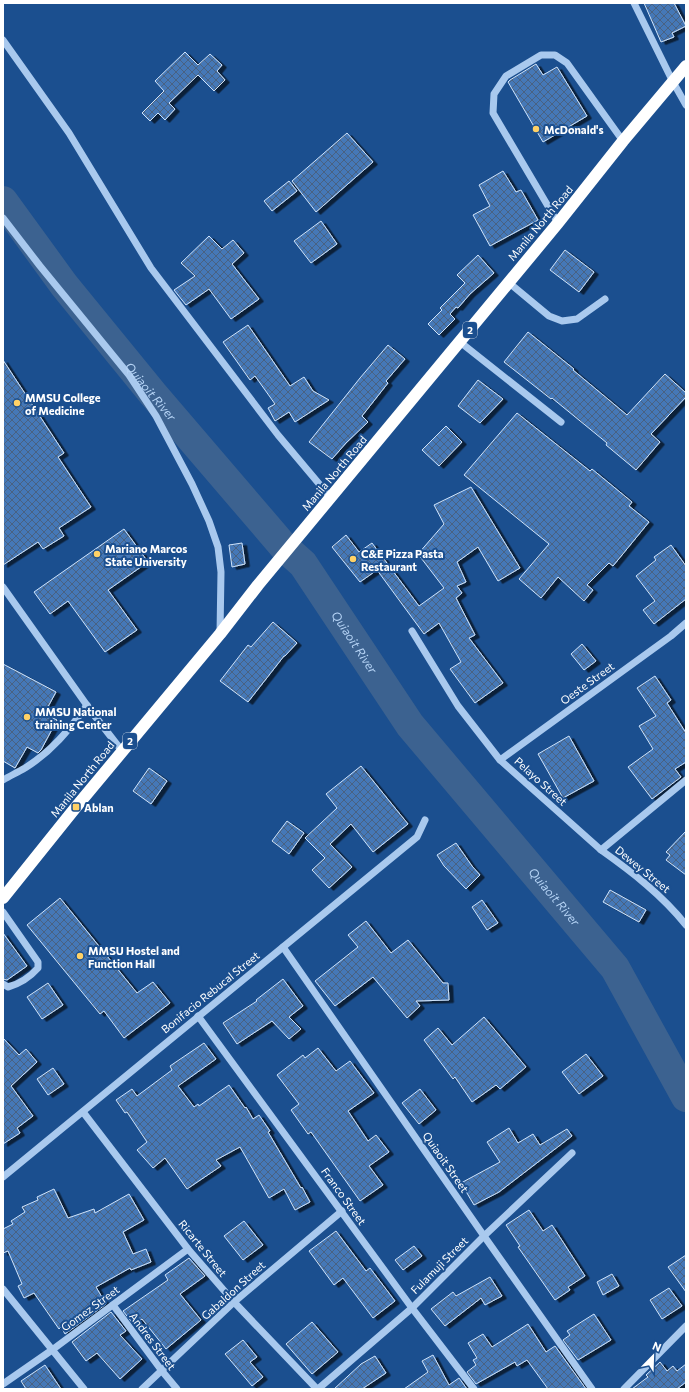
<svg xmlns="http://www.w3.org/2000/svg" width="689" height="1392" viewBox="0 0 689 1392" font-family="Commissioner,sans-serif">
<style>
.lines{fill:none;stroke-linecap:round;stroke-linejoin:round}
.river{stroke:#3c6290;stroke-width:30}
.building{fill:url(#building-cross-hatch);stroke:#cfe3fa;filter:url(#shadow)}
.minor{stroke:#a9c9ee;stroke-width:7}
.highway{stroke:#fff;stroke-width:12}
.poi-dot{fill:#ffd166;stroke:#1b4f8f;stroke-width:1.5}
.labels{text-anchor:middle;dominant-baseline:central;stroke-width:4;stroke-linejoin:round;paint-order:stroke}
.shield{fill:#1b4f8f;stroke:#bbcadd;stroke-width:1}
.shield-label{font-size:10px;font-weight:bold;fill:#fff}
.poi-label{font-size:11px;font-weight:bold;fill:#fff;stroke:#1b4f8f;text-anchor:start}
.street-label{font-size:11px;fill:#fff;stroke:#1b4f8f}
.water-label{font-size:12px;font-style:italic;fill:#b5d3f5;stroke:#1b4f8f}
</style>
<defs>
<pattern id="building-cross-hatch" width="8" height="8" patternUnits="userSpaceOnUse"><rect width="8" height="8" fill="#4478b7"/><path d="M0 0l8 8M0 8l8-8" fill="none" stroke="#486282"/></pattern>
<filter id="shadow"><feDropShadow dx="4.5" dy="2.5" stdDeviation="0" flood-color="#0009"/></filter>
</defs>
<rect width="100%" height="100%" fill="#1b4f8f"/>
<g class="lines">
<path class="river" id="s1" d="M 3,201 L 64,285 L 153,394 L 284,547 L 303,564 L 410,725 L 615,968 L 686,1097"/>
</g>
<g class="building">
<path d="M 644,3 L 674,3 L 686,26 L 672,33 L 674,37 L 661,42 Z"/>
<path d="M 185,52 L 198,65 L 210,54 L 222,65 L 217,71 L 225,80 L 214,91 L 198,75 L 169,103 L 175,109 L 165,120 L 158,113 L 150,121 L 142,113 L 164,91 L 155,81 Z"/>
<path d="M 536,64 L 543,75 L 557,67 L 587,116 L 543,142 L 508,82 L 510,80 Z"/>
<path d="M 347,133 L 373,162 L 316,212 L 292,181 Z"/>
<path d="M 503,171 L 516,192 L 521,190 L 538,220 L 490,246 L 473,215 L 490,206 L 479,185 Z"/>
<path d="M 289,181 L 297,191 L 272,211 L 264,201 Z"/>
<path d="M 321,221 L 337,244 L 311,263 L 294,241 Z"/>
<path d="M 209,236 L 222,249 L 233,240 L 244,253 L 232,264 L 259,299 L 231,319 L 209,289 L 186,305 L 174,290 L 195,276 L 181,263 Z"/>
<path d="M 565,250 L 594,272 L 579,292 L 550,270 Z"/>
<path d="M 478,255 L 494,273 L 470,294 L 458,308 L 456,307 L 450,314 L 455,319 L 439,335 L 428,324 L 442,310 L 440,308 L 465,283 L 457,275 Z"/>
<path d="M 248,325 L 290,386 L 304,377 L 313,391 L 329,400 L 295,422 L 289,412 L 275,421 L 268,408 L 275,404 L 255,376 L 250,380 L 223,342 Z"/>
<path d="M 528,332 L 574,369 L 573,370 L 627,415 L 665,374 L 686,393 L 686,397 L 651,434 L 660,442 L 636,470 L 606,445 L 607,443 L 552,398 L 551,399 L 504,362 Z"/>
<path d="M 388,345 L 405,359 L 386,381 L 388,383 L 362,416 L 368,422 L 346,443 L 332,459 L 309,442 L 360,378 Z"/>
<path d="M 3,360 L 64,453 L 58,457 L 91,507 L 59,528 L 64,536 L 43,549 L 38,542 L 3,565 Z"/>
<path d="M 478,380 L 503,399 L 480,423 L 458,406 Z"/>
<path d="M 517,413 L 590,471 L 592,469 L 632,502 L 629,506 L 649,522 L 613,566 L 609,563 L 587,585 L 593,590 L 584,601 L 558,577 L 541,598 L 519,579 L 549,544 L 464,475 Z"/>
<path d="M 446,426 L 462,442 L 439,466 L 422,450 Z"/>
<path d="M 471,487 L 520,568 L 498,581 L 478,547 L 457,562 L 466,582 L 457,586 L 462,593 L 456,598 L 475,635 L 469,638 L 503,683 L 475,703 L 450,669 L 461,662 L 439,623 L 424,634 L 377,570 L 360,582 L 332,547 L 346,535 L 359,552 L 372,543 L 419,606 L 444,588 L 418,554 L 444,524 L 434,505 Z"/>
<path d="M 124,529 L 148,562 L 108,590 L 137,630 L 105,652 L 68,601 L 50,614 L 34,592 Z"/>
<path d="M 242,543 L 245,564 L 232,567 L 229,545 Z"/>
<path d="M 671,545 L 686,566 L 686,599 L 654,624 L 643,610 L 655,601 L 636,576 L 656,560 L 654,557 Z"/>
<path d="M 273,622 L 297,643 L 285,656 L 284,656 L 248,702 L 220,681 L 248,645 L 251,647 Z"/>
<path d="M 582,644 L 596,661 L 584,670 L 571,654 Z"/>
<path d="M 3,664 L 56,692 L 44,714 L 57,720 L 41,750 L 38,753 L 27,747 L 15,768 L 3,761 Z"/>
<path d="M 655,676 L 671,700 L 667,703 L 686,733 L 686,762 L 675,769 L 681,777 L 652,799 L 628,767 L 653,749 L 639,726 L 656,716 L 637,688 Z"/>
<path d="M 569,736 L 594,781 L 563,798 L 538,754 Z"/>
<path d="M 361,766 L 408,824 L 373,852 L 351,824 L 330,844 L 352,867 L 329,888 L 312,870 L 325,858 L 305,838 L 337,808 L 326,794 Z"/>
<path d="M 149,768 L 167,781 L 151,804 L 133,791 Z"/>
<path d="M 287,821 L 304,833 L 289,854 L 272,841 Z"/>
<path d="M 686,831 L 686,875 L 666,860 L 670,855 L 666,852 Z"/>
<path d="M 456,843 L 472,866 L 480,875 L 466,889 L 444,866 L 437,855 Z"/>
<path d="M 610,890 L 646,910 L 639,922 L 603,902 Z"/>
<path d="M 60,898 L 137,993 L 153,982 L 170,1003 L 124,1038 L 104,1011 L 100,1014 L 27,925 Z"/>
<path d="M 482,900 L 498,923 L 487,930 L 472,907 Z"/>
<path d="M 366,921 L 391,953 L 408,940 L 443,983 L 448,983 L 449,1000 L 416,1001 L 420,1006 L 407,1018 L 373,977 L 335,1006 L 315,981 L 358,947 L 348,935 Z"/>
<path d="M 3,933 L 27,966 L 7,980 L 3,979 Z"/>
<path d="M 283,979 L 303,1006 L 289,1017 L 301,1029 L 289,1039 L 272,1021 L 237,1044 L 223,1023 L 257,1001 L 256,1000 Z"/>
<path d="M 48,983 L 63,1005 L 42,1019 L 27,997 Z"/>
<path d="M 484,1017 L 526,1067 L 500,1089 L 496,1085 L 472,1102 L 455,1077 L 453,1079 L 424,1040 L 438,1028 L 452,1045 Z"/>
<path d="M 3,1038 L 19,1055 L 26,1049 L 37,1062 L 11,1086 L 33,1116 L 17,1128 L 20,1133 L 3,1144 Z"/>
<path d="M 204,1043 L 216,1059 L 178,1086 L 194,1107 L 198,1104 L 199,1106 L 229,1085 L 245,1108 L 246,1107 L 253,1119 L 259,1115 L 270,1131 L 268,1132 L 301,1188 L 302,1187 L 310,1202 L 295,1210 L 284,1189 L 269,1198 L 240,1147 L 216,1160 L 221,1166 L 187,1189 L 165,1158 L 153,1168 L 137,1150 L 147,1142 L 127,1112 L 125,1113 L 116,1100 L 132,1089 L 137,1096 L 172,1070 L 170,1066 Z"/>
<path d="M 318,1048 L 336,1071 L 350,1061 L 374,1093 L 348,1111 L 368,1141 L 376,1135 L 389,1152 L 369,1166 L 383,1185 L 360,1201 L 311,1132 L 308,1134 L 291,1110 L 299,1104 L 277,1075 L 303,1055 L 305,1058 Z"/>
<path d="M 586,1054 L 603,1076 L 579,1094 L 562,1072 Z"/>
<path d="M 53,1068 L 64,1084 L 48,1095 L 37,1079 Z"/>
<path d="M 420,1089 L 436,1110 L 419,1124 L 402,1103 Z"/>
<path d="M 509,1128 L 518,1143 L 533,1134 L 540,1145 L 567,1129 L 572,1136 L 499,1192 L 474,1205 L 461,1183 L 500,1162 L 487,1142 Z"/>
<path d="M 54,1189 L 68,1218 L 94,1209 L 95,1213 L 129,1194 L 144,1220 L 123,1232 L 133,1254 L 146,1249 L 151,1262 L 131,1270 L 130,1268 L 96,1287 L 106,1304 L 65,1334 L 61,1327 L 59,1329 L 34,1293 L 24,1298 L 18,1286 L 22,1284 L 8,1251 L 3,1253 L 3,1229 L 13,1224 L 11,1221 L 25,1212 L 22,1207 L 38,1200 L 37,1197 Z"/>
<path d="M 529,1210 L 543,1231 L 552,1225 L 585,1276 L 568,1287 L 570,1290 L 555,1300 L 518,1247 L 520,1246 L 506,1225 Z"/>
<path d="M 244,1221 L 263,1245 L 243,1260 L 224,1236 Z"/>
<path d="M 336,1231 L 366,1271 L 370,1268 L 395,1301 L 373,1318 L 343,1278 L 334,1285 L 309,1251 Z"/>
<path d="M 414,1246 L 422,1256 L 403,1270 L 395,1260 Z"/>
<path d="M 686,1255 L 686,1292 L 668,1267 Z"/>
<path d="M 189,1258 L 205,1276 L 180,1294 L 201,1320 L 166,1349 L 142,1319 L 134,1325 L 123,1311 L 168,1280 L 165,1275 Z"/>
<path d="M 612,1274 L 619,1286 L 603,1295 L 597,1282 Z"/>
<path d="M 490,1277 L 502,1296 L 485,1305 L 481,1298 L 445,1326 L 431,1309 L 453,1292 L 456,1296 Z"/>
<path d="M 669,1288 L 682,1306 L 662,1319 L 650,1300 Z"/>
<path d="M 111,1312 L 126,1331 L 120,1335 L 142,1359 L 120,1379 L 97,1353 L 86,1361 L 72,1342 Z"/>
<path d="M 594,1314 L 611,1340 L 578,1360 L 563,1340 L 570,1335 L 567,1331 Z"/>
<path d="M 312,1322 L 338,1352 L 312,1374 L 286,1344 Z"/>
<path d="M 528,1324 L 546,1352 L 555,1346 L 586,1389 L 548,1389 L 527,1360 L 517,1366 L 515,1362 L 476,1384 L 467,1372 L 476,1365 L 473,1360 L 477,1358 L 468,1343 L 483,1334 L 492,1347 Z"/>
<path d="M 243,1340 L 257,1357 L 250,1362 L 263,1377 L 252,1386 L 225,1354 Z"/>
<path d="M 433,1355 L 449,1385 L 459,1378 L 467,1389 L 404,1389 L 428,1372 L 422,1361 Z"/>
<path d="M 375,1356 L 386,1373 L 362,1389 L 334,1389 L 361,1364 Z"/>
<path d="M 660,1362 L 667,1371 L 673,1366 L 677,1371 L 686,1364 L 686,1382 L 677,1389 L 632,1389 L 648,1377 L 646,1375 Z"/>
<path d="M 45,1365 L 61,1389 L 26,1389 L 21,1381 Z"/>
</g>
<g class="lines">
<g class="minor">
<path d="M 634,3 L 673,82 L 686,105"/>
<path d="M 3,40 L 69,133 L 151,268 L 278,435 L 331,498"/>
<path d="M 3,218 L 40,266 L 129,375 L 156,416 L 192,484 L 209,521 L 218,547 L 221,572 L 220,633"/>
<path d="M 558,223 L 493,113 L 494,94 L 506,76 L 541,55 L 555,55 L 567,63 L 623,141"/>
<path d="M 508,282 L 549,316 L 562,321 L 577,319 L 605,299"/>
<path d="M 460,342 L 561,422"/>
<path d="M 3,587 L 91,711 L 122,751"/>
<path d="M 412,631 L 458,706 L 500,760 L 601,850 L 686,780"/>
<path d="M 500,760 L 671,636 L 686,623"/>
<path d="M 3,780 C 10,776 18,772 25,768 C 51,752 70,729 87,705"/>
<path d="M 601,850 C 632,872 662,895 686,925"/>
<path d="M 3,912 L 38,962 L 38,968 C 30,977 19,984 8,987 L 3,984"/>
<path d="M 283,947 L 484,1236 L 592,1389"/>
<path d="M 198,1016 L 412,1308 L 474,1389"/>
<path d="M 83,1112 L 188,1249 L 234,1302 L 317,1389"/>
<path d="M 3,1177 L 417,837 L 425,820"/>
<path d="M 3,1289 L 84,1389"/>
<path d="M 113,1305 L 162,1371 L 177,1389"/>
<path d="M 3,1384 L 52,1350 L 188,1249"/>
<path d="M 142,1389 L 234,1302 L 342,1211"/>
<path d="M 318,1389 L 412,1308 L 484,1236 L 572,1153"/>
<path d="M 624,1389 L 686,1326"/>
</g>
<path class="highway" d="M 3,898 L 76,807 L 220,634 L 258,585 L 558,223 L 623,141 L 686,66"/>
</g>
<g class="poi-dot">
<circle cx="536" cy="129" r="4"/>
<circle cx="17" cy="403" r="4"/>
<circle cx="97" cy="554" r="4"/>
<circle cx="353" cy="559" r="4"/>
<circle cx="27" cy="717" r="4"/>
<rect x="72" y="803" width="8" height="8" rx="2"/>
<circle cx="80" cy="956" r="4"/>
</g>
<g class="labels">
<g class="shield">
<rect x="463" y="322" width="14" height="16" rx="3"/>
<rect x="123" y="733" width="14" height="16" rx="3"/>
</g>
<g class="shield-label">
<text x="470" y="330">2</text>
<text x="130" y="741">2</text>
</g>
<g class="poi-label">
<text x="544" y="129">McDonald's</text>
<text x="25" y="397">MMSU College<tspan x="25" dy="13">of Medicine</tspan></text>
<text x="105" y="548">Mariano Marcos<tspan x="105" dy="13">State University</tspan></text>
<text x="361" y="553">C&amp;E Pizza Pasta<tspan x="361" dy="13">Restaurant</tspan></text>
<text x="35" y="711">MMSU National<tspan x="35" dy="13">training Center</tspan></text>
<text x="84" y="807">Ablan</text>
<text x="88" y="950">MMSU Hostel and<tspan x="88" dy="13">Function Hall</tspan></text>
</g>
<g class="street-label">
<text transform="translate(540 223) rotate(-50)">Manila North Road</text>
<text transform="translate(334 473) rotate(-50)">Manila North Road</text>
<text transform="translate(587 683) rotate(-36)">Oeste Street</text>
<text transform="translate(82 779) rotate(-51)">Manila North Road</text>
<text transform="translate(541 781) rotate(42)">Pelayo Street</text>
<text transform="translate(643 869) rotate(39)">Dewey Street</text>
<text transform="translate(210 992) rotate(-39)">Bonifacio Rebucal Street</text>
<text transform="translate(446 1162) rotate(55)">Quiaoit Street</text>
<text transform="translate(344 1196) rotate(54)">Franco Street</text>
<text transform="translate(203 1248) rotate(51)">Ricarte Street</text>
<text transform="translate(439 1265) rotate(-45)">Fulamuji Street</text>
<text transform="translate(233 1290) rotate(-42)">Gabaldon Street</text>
<text transform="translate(90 1308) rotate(-36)">Gomez Street</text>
<text transform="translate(153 1341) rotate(53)">Andres Street</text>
</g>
<g class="water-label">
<text stroke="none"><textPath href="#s1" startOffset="241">Quiaoit River</textPath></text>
<text stroke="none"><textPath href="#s1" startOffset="565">Quiaoit River</textPath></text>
<text stroke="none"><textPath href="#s1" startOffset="889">Quiaoit River</textPath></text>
</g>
</g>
<rect width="689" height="1392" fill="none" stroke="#ffffff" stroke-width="8"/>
<g transform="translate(653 1356) rotate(23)" stroke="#1b4f8f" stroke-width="3" paint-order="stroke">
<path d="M0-3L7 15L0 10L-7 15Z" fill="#ffffff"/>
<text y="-6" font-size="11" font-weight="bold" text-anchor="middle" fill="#ffffff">N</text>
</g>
</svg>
